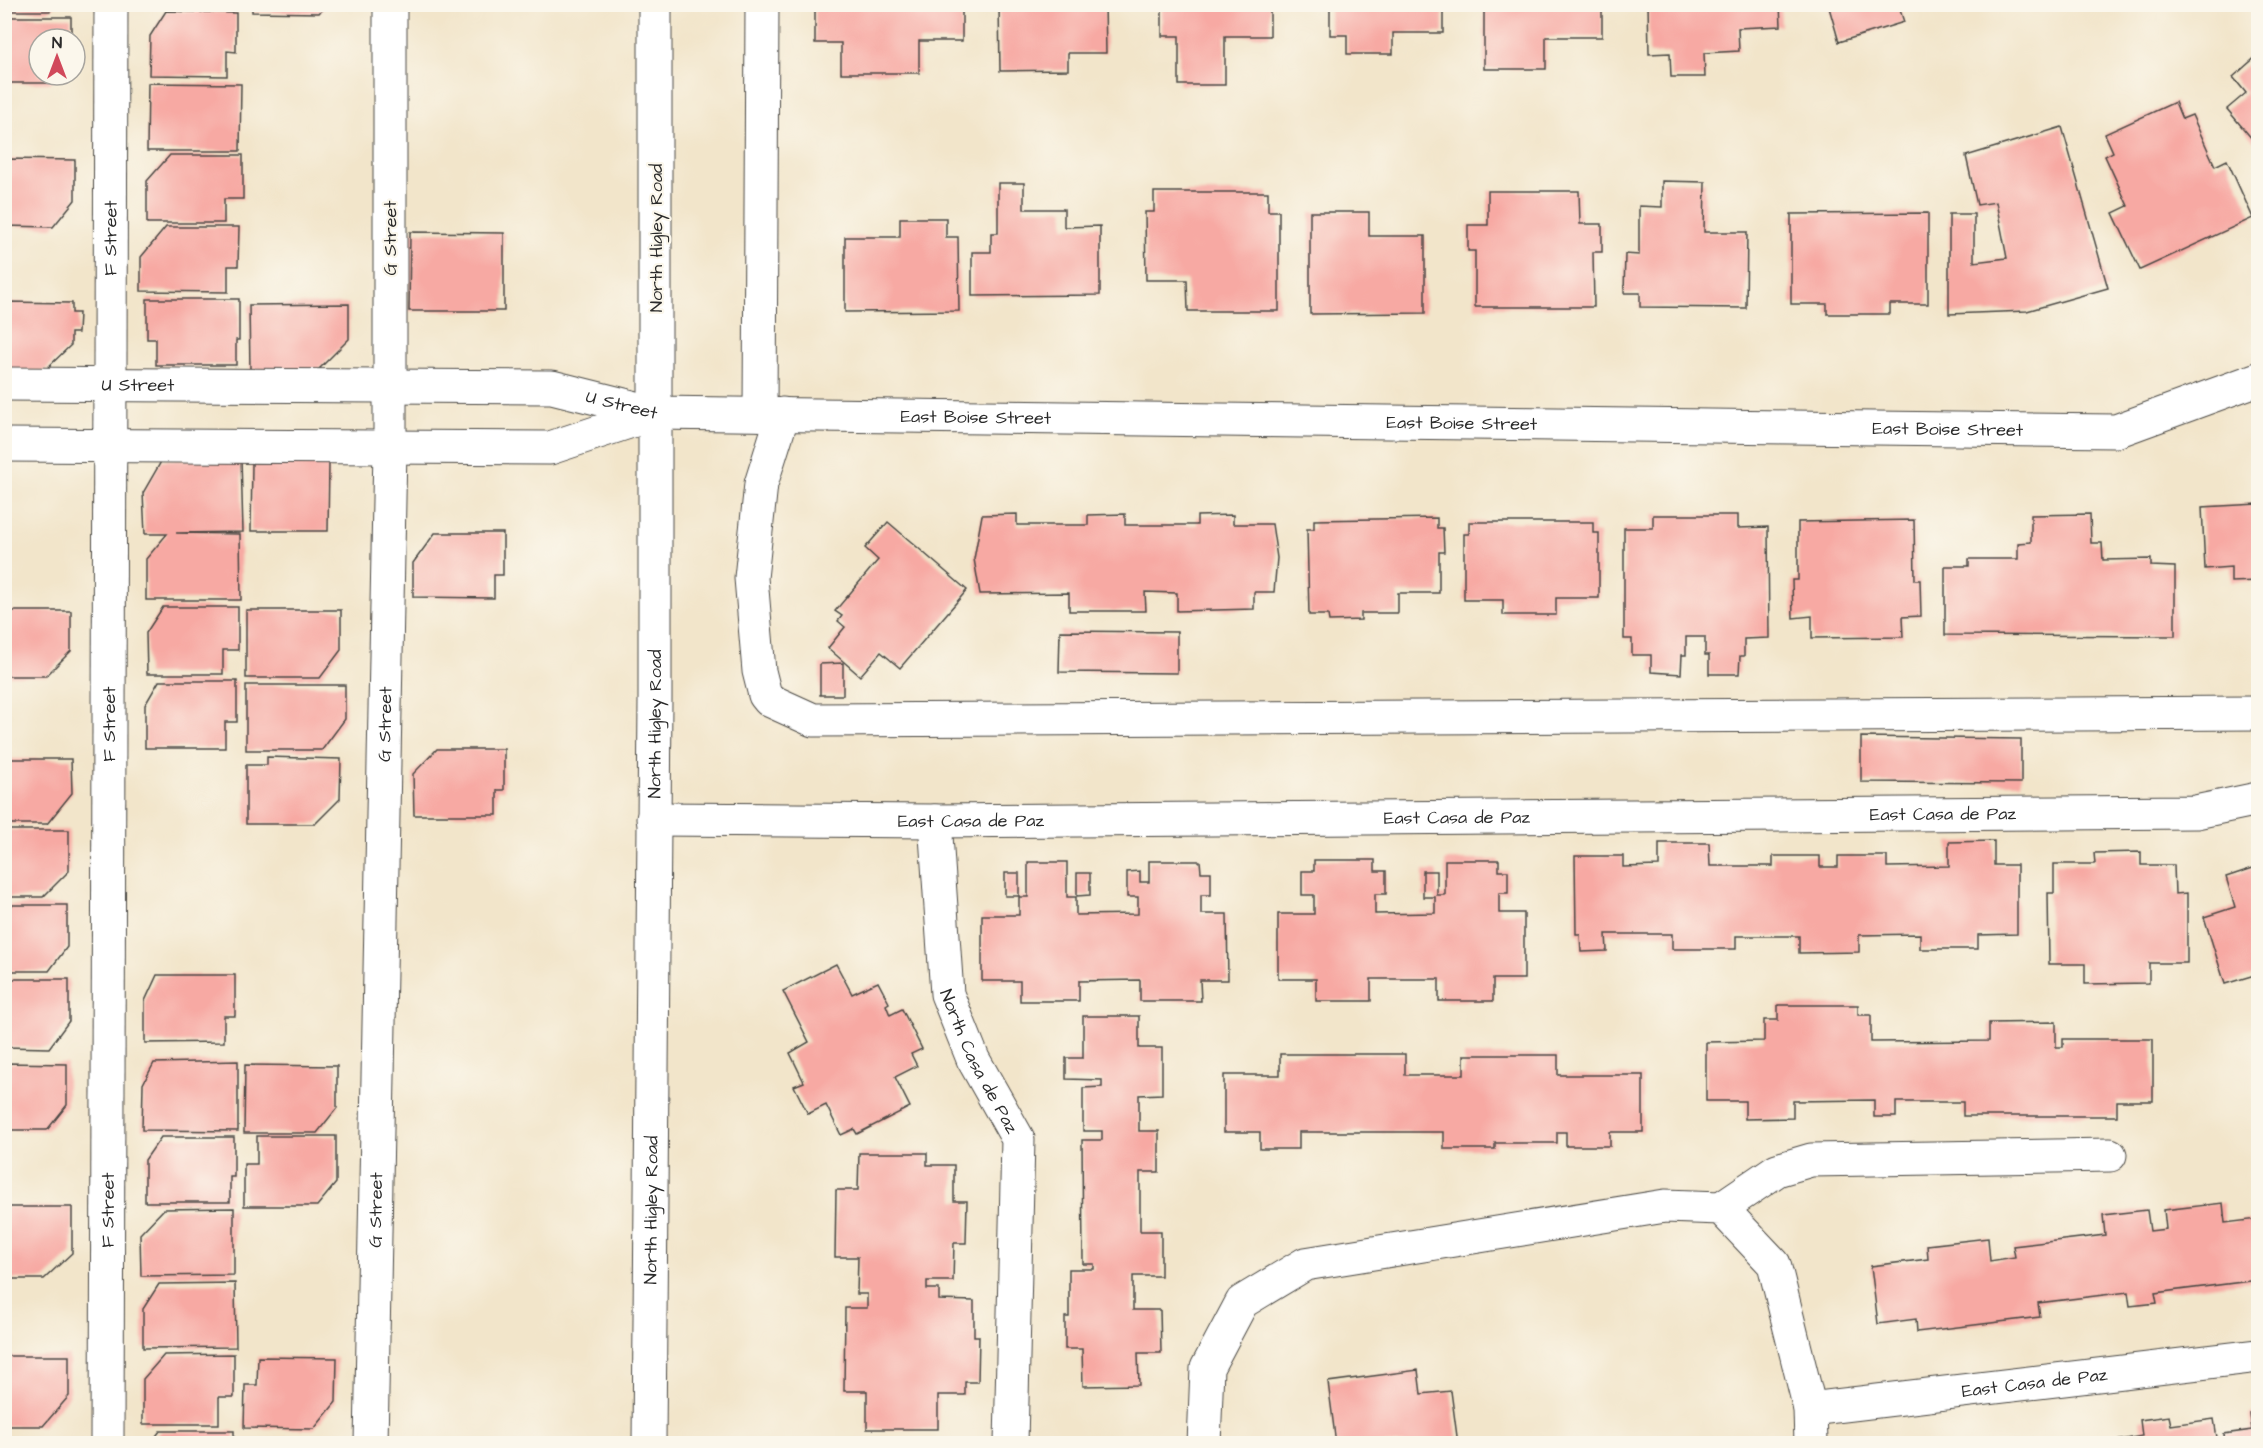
<svg xmlns="http://www.w3.org/2000/svg" width="2263" height="1448" viewBox="0 0 2263 1448" font-family="'Architects Daughter',sans-serif">
<style>
.building{fill:#f7a9a3}
.lines{fill:none;stroke-linecap:round;stroke-linejoin:round}
.minor-casing{stroke:#494743;stroke-width:35}
.major-casing{stroke:#494743;stroke-width:35}
.minor{stroke:#fff;stroke-width:33}
.major{stroke:#fff;stroke-width:33}
.labels{text-anchor:middle;dominant-baseline:central;stroke-width:4.5;stroke-linejoin:round;paint-order:stroke}
.street-label{font-size:18px;fill:#2b2b2b;stroke:#fbf7ec}
</style>
<rect width="100%" height="100%" fill="#fbf7ec"/>
<filter id="ink" filterUnits="userSpaceOnUse"><feTurbulence type="fractalNoise" baseFrequency=".0167" numOctaves="2"/><feDisplacementMap in="SourceGraphic" scale="12" xChannelSelector="R" yChannelSelector="G"/><feConvolveMatrix kernelMatrix="1 2 1 2 8 2 1 2 1" color-interpolation-filters="sRGB"/></filter>
<filter id="wash" filterUnits="userSpaceOnUse"><feTurbulence type="fractalNoise" baseFrequency=".008" numOctaves="4" result="noise"/><feDisplacementMap in="SourceGraphic" scale="24" xChannelSelector="R" yChannelSelector="G"/><feGaussianBlur stdDeviation="1.35" result="paint"/><feColorMatrix in="noise" values="0 0 0 0 0 0 0 0 0 0 0 0 0 0 0 0 0 1.4 0 .05"/><feComposite in="paint" operator="in"/></filter>
<g filter="url(#wash)">
<rect width="100%" height="100%" fill="#f2e5ca"/>
<g id="blocks">
<g class="building">
<path d="M 4,4 L 56,4 L 50,11 L 4,11 Z"/>
<path d="M 252,4 L 327,4 L 319,13 L 252,12 Z"/>
<path d="M 815,4 L 962,4 L 962,41 L 919,41 L 919,73 L 841,73 L 841,43 L 815,43 Z"/>
<path d="M 999,4 L 1105,4 L 1106,53 L 1068,53 L 1068,70 L 1000,71 Z"/>
<path d="M 1162,4 L 1270,4 L 1270,36 L 1225,36 L 1225,85 L 1179,85 L 1179,36 L 1162,36 Z"/>
<path d="M 1330,4 L 1443,4 L 1443,33 L 1393,33 L 1393,54 L 1347,54 L 1347,35 L 1330,35 Z"/>
<path d="M 1484,4 L 1602,4 L 1602,37 L 1546,37 L 1546,69 L 1484,69 Z"/>
<path d="M 1648,4 L 1780,4 L 1781,26 L 1738,28 L 1739,51 L 1704,53 L 1705,77 L 1671,77 L 1670,53 L 1649,54 Z"/>
<path d="M 1828,4 L 1898,4 L 1904,22 L 1839,42 Z"/>
<path d="M 166,11 L 236,13 L 236,52 L 227,51 L 227,76 L 149,75 L 150,36 Z"/>
<path d="M 4,17 L 71,17 L 71,39 L 39,39 L 39,75 L 56,75 L 50,83 L 4,83 Z"/>
<path d="M 2258,55 L 2258,146 L 2227,109 L 2246,93 L 2233,77 Z"/>
<path d="M 148,83 L 241,84 L 240,151 L 147,151 Z"/>
<path d="M 2175,102 L 2182,119 L 2192,115 L 2215,166 L 2227,160 L 2253,218 L 2140,270 L 2113,213 L 2128,206 L 2105,156 L 2113,152 L 2105,134 Z"/>
<path d="M 2062,127 L 2108,288 L 2027,311 L 1949,314 L 1949,214 L 1974,214 L 1974,262 L 2007,258 L 1996,202 L 1977,205 L 1966,156 Z"/>
<path d="M 170,155 L 243,155 L 243,199 L 224,199 L 224,223 L 147,223 L 147,181 Z"/>
<path d="M 4,159 L 75,160 L 75,200 L 53,227 L 4,226 Z"/>
<path d="M 1662,181 L 1705,182 L 1704,232 L 1747,232 L 1746,308 L 1640,307 L 1640,293 L 1624,293 L 1625,254 L 1639,255 L 1639,206 L 1662,207 Z"/>
<path d="M 998,183 L 1024,183 L 1024,209 L 1064,209 L 1064,227 L 1100,226 L 1100,295 L 972,296 L 972,252 L 991,252 L 991,233 L 998,233 Z"/>
<path d="M 1488,191 L 1579,191 L 1580,224 L 1602,224 L 1602,252 L 1593,252 L 1594,307 L 1475,307 L 1475,251 L 1468,251 L 1468,225 L 1488,225 Z"/>
<path d="M 1154,192 L 1268,192 L 1268,211 L 1279,211 L 1279,311 L 1188,311 L 1187,280 L 1146,280 L 1145,212 L 1154,212 Z"/>
<path d="M 1310,212 L 1369,212 L 1369,236 L 1425,236 L 1425,313 L 1310,314 Z"/>
<path d="M 1928,213 L 1928,304 L 1890,304 L 1890,314 L 1827,314 L 1827,304 L 1791,304 L 1791,214 Z"/>
<path d="M 900,218 L 946,218 L 946,237 L 958,237 L 959,311 L 845,312 L 845,237 L 900,237 Z"/>
<path d="M 166,227 L 239,227 L 238,266 L 228,266 L 228,292 L 141,291 L 141,257 Z"/>
<path d="M 410,232 L 504,233 L 504,311 L 409,311 Z"/>
<path d="M 147,299 L 239,299 L 239,340 L 236,340 L 236,365 L 156,365 L 156,339 L 147,339 Z"/>
<path d="M 4,302 L 72,303 L 72,313 L 79,313 L 78,333 L 71,333 L 71,345 L 44,371 L 4,371 Z"/>
<path d="M 349,304 L 349,339 L 318,370 L 250,370 L 249,305 Z"/>
<path d="M 241,458 L 243,532 L 176,533 L 240,534 L 241,600 L 146,600 L 146,559 L 167,534 L 145,534 L 143,493 L 162,460 Z"/>
<path d="M 252,463 L 329,463 L 328,531 L 251,531 Z"/>
<path d="M 2258,504 L 2258,581 L 2231,582 L 2231,567 L 2205,569 L 2202,507 Z"/>
<path d="M 1017,514 L 1017,525 L 1088,525 L 1088,515 L 1125,514 L 1125,525 L 1197,525 L 1197,516 L 1233,515 L 1233,524 L 1272,524 L 1277,558 L 1274,592 L 1254,592 L 1254,609 L 1177,611 L 1177,593 L 1145,592 L 1146,611 L 1069,611 L 1069,593 L 980,594 L 974,559 L 982,515 Z"/>
<path d="M 2090,514 L 2091,543 L 2102,543 L 2103,560 L 2151,559 L 2151,566 L 2175,567 L 2175,636 L 1945,635 L 1945,566 L 1969,566 L 1969,559 L 2018,559 L 2018,543 L 2031,542 L 2031,515 Z"/>
<path d="M 1653,515 L 1738,515 L 1738,528 L 1768,527 L 1769,638 L 1744,639 L 1744,656 L 1740,656 L 1739,674 L 1709,674 L 1709,655 L 1705,655 L 1705,637 L 1686,637 L 1686,655 L 1682,655 L 1681,674 L 1651,672 L 1651,655 L 1632,655 L 1632,639 L 1624,639 L 1624,528 L 1653,528 Z"/>
<path d="M 1437,518 L 1437,528 L 1443,528 L 1444,552 L 1439,552 L 1439,593 L 1398,593 L 1398,613 L 1361,613 L 1361,620 L 1329,621 L 1328,615 L 1309,615 L 1307,529 L 1314,529 L 1314,520 Z"/>
<path d="M 1914,520 L 1915,580 L 1920,580 L 1921,616 L 1902,617 L 1903,637 L 1812,638 L 1812,616 L 1793,618 L 1792,580 L 1798,580 L 1798,522 Z"/>
<path d="M 888,522 L 967,590 L 900,668 L 881,652 L 860,676 L 828,648 L 845,627 L 838,621 L 842,616 L 835,611 L 878,560 L 865,548 Z"/>
<path d="M 1469,522 L 1593,522 L 1593,533 L 1599,533 L 1599,598 L 1556,598 L 1556,615 L 1503,615 L 1503,600 L 1464,600 L 1464,534 L 1469,534 Z"/>
<path d="M 435,533 L 503,533 L 503,575 L 494,575 L 494,598 L 413,597 L 413,563 Z"/>
<path d="M 163,607 L 238,607 L 238,650 L 223,650 L 223,674 L 147,674 L 146,633 Z"/>
<path d="M 246,610 L 341,610 L 341,650 L 320,678 L 246,678 Z"/>
<path d="M 4,611 L 71,611 L 71,651 L 46,676 L 4,676 Z"/>
<path d="M 1060,631 L 1177,632 L 1177,673 L 1059,672 Z"/>
<path d="M 843,663 L 843,695 L 820,695 L 820,664 Z"/>
<path d="M 159,681 L 237,681 L 237,722 L 225,722 L 225,748 L 145,748 L 145,705 Z"/>
<path d="M 246,685 L 345,685 L 345,719 L 322,750 L 246,750 Z"/>
<path d="M 1861,737 L 2021,739 L 2021,783 L 1861,782 Z"/>
<path d="M 437,749 L 504,749 L 504,790 L 497,790 L 497,815 L 414,815 L 413,774 Z"/>
<path d="M 267,757 L 341,759 L 340,799 L 315,824 L 246,824 L 246,765 L 267,765 Z"/>
<path d="M 4,759 L 71,759 L 72,793 L 47,824 L 4,824 Z"/>
<path d="M 4,830 L 69,830 L 69,871 L 43,897 L 4,897 Z"/>
<path d="M 1994,841 L 1994,865 L 2017,865 L 2017,934 L 1978,935 L 1978,949 L 1920,949 L 1920,934 L 1859,935 L 1859,952 L 1799,953 L 1799,936 L 1736,936 L 1736,949 L 1672,949 L 1672,934 L 1606,934 L 1607,951 L 1581,952 L 1580,934 L 1576,934 L 1575,856 L 1623,856 L 1623,867 L 1659,866 L 1659,843 L 1709,843 L 1710,866 L 1773,866 L 1773,856 L 1820,856 L 1820,867 L 1838,867 L 1838,856 L 1887,856 L 1887,867 L 1949,866 L 1949,842 Z"/>
<path d="M 2141,852 L 2141,865 L 2174,865 L 2175,894 L 2187,893 L 2187,963 L 2149,963 L 2149,983 L 2085,984 L 2085,964 L 2049,964 L 2048,893 L 2054,893 L 2054,864 L 2095,864 L 2094,853 Z"/>
<path d="M 2258,856 L 2258,974 L 2225,984 L 2204,917 L 2235,907 L 2226,877 L 2256,867 L 2253,857 Z"/>
<path d="M 1314,860 L 1375,860 L 1375,871 L 1386,871 L 1386,894 L 1375,894 L 1375,914 L 1435,913 L 1435,897 L 1423,897 L 1423,871 L 1437,871 L 1437,895 L 1445,895 L 1445,860 L 1499,860 L 1499,871 L 1508,871 L 1508,893 L 1499,893 L 1499,913 L 1524,913 L 1524,979 L 1493,979 L 1493,1001 L 1439,1001 L 1439,979 L 1371,979 L 1371,1001 L 1316,1001 L 1316,979 L 1278,979 L 1278,914 L 1314,914 L 1314,895 L 1302,895 L 1302,871 L 1314,871 Z"/>
<path d="M 1149,861 L 1200,861 L 1201,872 L 1211,872 L 1211,895 L 1201,895 L 1201,914 L 1227,914 L 1228,980 L 1200,980 L 1201,1001 L 1140,1001 L 1140,980 L 1079,981 L 1079,1001 L 1020,1001 L 1020,981 L 982,981 L 982,915 L 1019,915 L 1019,897 L 1028,897 L 1028,862 L 1067,862 L 1067,897 L 1076,897 L 1076,915 L 1138,914 L 1138,897 L 1127,897 L 1127,872 L 1140,871 L 1140,882 L 1149,882 Z"/>
<rect x="1005" y="873" width="14" height="23"/>
<path d="M 1077,873 L 1090,873 L 1090,895 L 1077,896 Z"/>
<path d="M 4,905 L 67,905 L 67,947 L 49,971 L 4,971 Z"/>
<path d="M 836,964 L 852,994 L 878,982 L 889,1003 L 886,1005 L 890,1015 L 902,1009 L 922,1049 L 911,1054 L 917,1066 L 895,1077 L 910,1107 L 857,1134 L 854,1129 L 841,1135 L 826,1105 L 808,1114 L 794,1086 L 804,1082 L 790,1053 L 809,1042 L 783,991 Z"/>
<path d="M 157,975 L 235,975 L 235,1016 L 224,1016 L 224,1042 L 145,1043 L 145,1001 Z"/>
<path d="M 4,979 L 69,979 L 69,1021 L 49,1048 L 4,1047 Z"/>
<path d="M 1778,1005 L 1858,1005 L 1858,1015 L 1871,1015 L 1871,1042 L 1989,1041 L 1989,1023 L 2056,1022 L 2056,1047 L 2063,1047 L 2063,1039 L 2153,1039 L 2153,1101 L 2117,1101 L 2117,1116 L 1963,1116 L 1963,1102 L 1896,1102 L 1896,1117 L 1874,1117 L 1874,1100 L 1793,1101 L 1793,1118 L 1745,1119 L 1745,1101 L 1706,1101 L 1706,1042 L 1764,1041 L 1764,1020 L 1778,1020 Z"/>
<path d="M 1083,1016 L 1139,1016 L 1139,1048 L 1162,1048 L 1162,1094 L 1139,1095 L 1139,1131 L 1159,1131 L 1159,1172 L 1140,1172 L 1140,1231 L 1161,1231 L 1161,1276 L 1133,1276 L 1133,1310 L 1160,1310 L 1161,1353 L 1138,1353 L 1139,1385 L 1083,1386 L 1082,1349 L 1065,1349 L 1065,1317 L 1069,1317 L 1069,1269 L 1094,1269 L 1094,1264 L 1083,1264 L 1082,1140 L 1102,1140 L 1102,1131 L 1083,1131 L 1083,1088 L 1102,1087 L 1102,1080 L 1066,1079 L 1066,1058 L 1083,1058 Z"/>
<path d="M 1280,1054 L 1405,1054 L 1405,1075 L 1464,1075 L 1464,1055 L 1558,1055 L 1558,1075 L 1643,1075 L 1643,1132 L 1610,1132 L 1610,1146 L 1566,1146 L 1566,1132 L 1557,1132 L 1557,1143 L 1495,1143 L 1495,1149 L 1444,1149 L 1444,1132 L 1299,1132 L 1299,1149 L 1260,1149 L 1260,1132 L 1224,1132 L 1224,1075 L 1280,1075 Z"/>
<path d="M 238,1061 L 238,1131 L 142,1130 L 143,1084 L 154,1063 Z"/>
<path d="M 4,1063 L 67,1064 L 67,1105 L 47,1130 L 4,1130 Z"/>
<path d="M 245,1065 L 337,1066 L 337,1108 L 317,1133 L 244,1133 Z"/>
<path d="M 257,1136 L 336,1136 L 336,1183 L 317,1206 L 244,1206 L 244,1164 L 257,1164 Z"/>
<path d="M 161,1137 L 234,1137 L 234,1177 L 230,1177 L 230,1202 L 145,1202 L 145,1160 Z"/>
<path d="M 859,1153 L 927,1153 L 927,1165 L 954,1165 L 954,1201 L 967,1201 L 966,1243 L 954,1243 L 953,1281 L 927,1281 L 927,1289 L 939,1289 L 939,1300 L 974,1301 L 974,1336 L 979,1336 L 978,1382 L 965,1382 L 965,1395 L 938,1395 L 938,1429 L 867,1429 L 867,1391 L 844,1391 L 845,1308 L 867,1308 L 867,1294 L 857,1294 L 858,1257 L 835,1257 L 836,1190 L 858,1190 Z"/>
<path d="M 2223,1203 L 2225,1223 L 2258,1219 L 2258,1280 L 2155,1293 L 2157,1303 L 2130,1306 L 2128,1292 L 2038,1303 L 2040,1317 L 1917,1332 L 1916,1319 L 1878,1324 L 1871,1266 L 1928,1259 L 1927,1245 L 1988,1238 L 1990,1261 L 2015,1257 L 2013,1246 L 2105,1235 L 2103,1215 L 2147,1210 L 2150,1231 L 2166,1229 L 2164,1210 Z"/>
<path d="M 4,1207 L 72,1207 L 72,1253 L 44,1279 L 4,1279 Z"/>
<path d="M 234,1208 L 234,1275 L 141,1276 L 140,1234 L 164,1209 Z"/>
<path d="M 235,1283 L 236,1347 L 143,1348 L 143,1309 L 159,1284 Z"/>
<path d="M 234,1354 L 234,1397 L 219,1397 L 219,1424 L 143,1424 L 143,1379 L 164,1355 Z"/>
<path d="M 4,1356 L 69,1356 L 69,1396 L 43,1426 L 4,1426 Z"/>
<path d="M 258,1357 L 337,1358 L 336,1402 L 314,1429 L 244,1428 L 245,1385 L 257,1385 Z"/>
<path d="M 1418,1370 L 1421,1394 L 1451,1391 L 1458,1444 L 1336,1444 L 1328,1382 Z"/>
<path d="M 2258,1413 L 2258,1444 L 2225,1444 L 2224,1434 L 2252,1430 L 2250,1414 Z"/>
<path d="M 2169,1416 L 2171,1425 L 2214,1419 L 2218,1444 L 2100,1444 L 2142,1436 L 2140,1420 Z"/>
<path d="M 160,1431 L 234,1431 L 234,1444 L 150,1444 Z"/>
</g>
</g>
</g>
<g filter="url(#ink)">
<use href="#blocks" fill-opacity="0" stroke="#494743" stroke-width="1.5"/>
<g class="lines">
<defs>
<g id="minor">
<path id="s1" d="M 4,384 L 552,387 L 656,413 L 2116,431 L 2258,379"/>
<path d="M 760,414 L 762,4"/>
<path d="M 783,414 L 761,484 L 751,578 L 759,671 L 765,695 L 769,700 L 813,720 L 2258,713"/>
<path d="M 4,445 L 550,448 L 656,413"/>
<path id="s2" d="M 653,819 L 935,821 L 2196,812 L 2258,799"/>
<path id="s3" d="M 935,821 L 947,994 L 973,1059 L 1018,1139 L 1011,1444"/>
<path d="M 1721,1208 L 1777,1170 L 1811,1160 L 2110,1155"/>
<path id="s4" d="M 1810,1409 L 2258,1356"/>
<path id="s5" d="M 107,1444 L 111,4"/>
<path id="s6" d="M 371,1444 L 390,447 L 390,4"/>
<path d="M 1204,1444 L 1207,1368 L 1242,1302 L 1305,1264 L 1665,1206 L 1721,1208 L 1774,1264 L 1810,1409 L 1811,1444"/>
</g>
<g id="major">
<path id="s7" d="M 649,1444 L 655,700 L 655,4"/>
</g>
</defs>
<use href="#minor" class="minor-casing"/>
<use href="#major" class="major-casing"/>
<use href="#minor" class="minor"/>
<use href="#major" class="major"/>
</g>
</g>
<g class="labels">
<g class="street-label">
<text stroke="none"><textPath href="#s5" startOffset="1206">F Street</textPath></text>
<text transform="translate(390 238) rotate(-90)">G Street</text>
<text transform="translate(656 238) rotate(-90)">North Higley Road</text>
<text stroke="none"><textPath href="#s1" startOffset="134">U Street</textPath></text>
<text stroke="none"><textPath href="#s1" startOffset="620">U Street</textPath></text>
<text stroke="none"><textPath href="#s1" startOffset="975">East Boise Street</textPath></text>
<text stroke="none"><textPath href="#s1" startOffset="1461">East Boise Street</textPath></text>
<text stroke="none"><textPath href="#s1" startOffset="1947">East Boise Street</textPath></text>
<text stroke="none"><textPath href="#s5" startOffset="720">F Street</textPath></text>
<text stroke="none"><textPath href="#s6" startOffset="720">G Street</textPath></text>
<text stroke="none"><textPath href="#s7" startOffset="720">North Higley Road</textPath></text>
<text stroke="none"><textPath href="#s2" startOffset="1290">East Casa de Paz</textPath></text>
<text stroke="none"><textPath href="#s2" startOffset="804">East Casa de Paz</textPath></text>
<text stroke="none"><textPath href="#s2" startOffset="318">East Casa de Paz</textPath></text>
<text stroke="none"><textPath href="#s3" startOffset="248">North Casa de Paz</textPath></text>
<text stroke="none"><textPath href="#s5" startOffset="234">F Street</textPath></text>
<text stroke="none"><textPath href="#s6" startOffset="234">G Street</textPath></text>
<text stroke="none"><textPath href="#s7" startOffset="234">North Higley Road</textPath></text>
<text stroke="none"><textPath href="#s4" startOffset="226">East Casa de Paz</textPath></text>
</g>
</g>
<rect width="2263" height="1448" fill="none" stroke="#fbf7ec" stroke-width="24"/>
<g transform="translate(57 57)"><circle r="28" fill="#fbf7ec" stroke="#a8a59f" stroke-width="1.5"/>
<path d="M0-4.5L10 22L0 15L-10 22Z" fill="#d1495b"/>
<text y="-9" font-size="16" font-weight="bold" text-anchor="middle" fill="#2b2b2b">N</text>
</g>
</svg>
